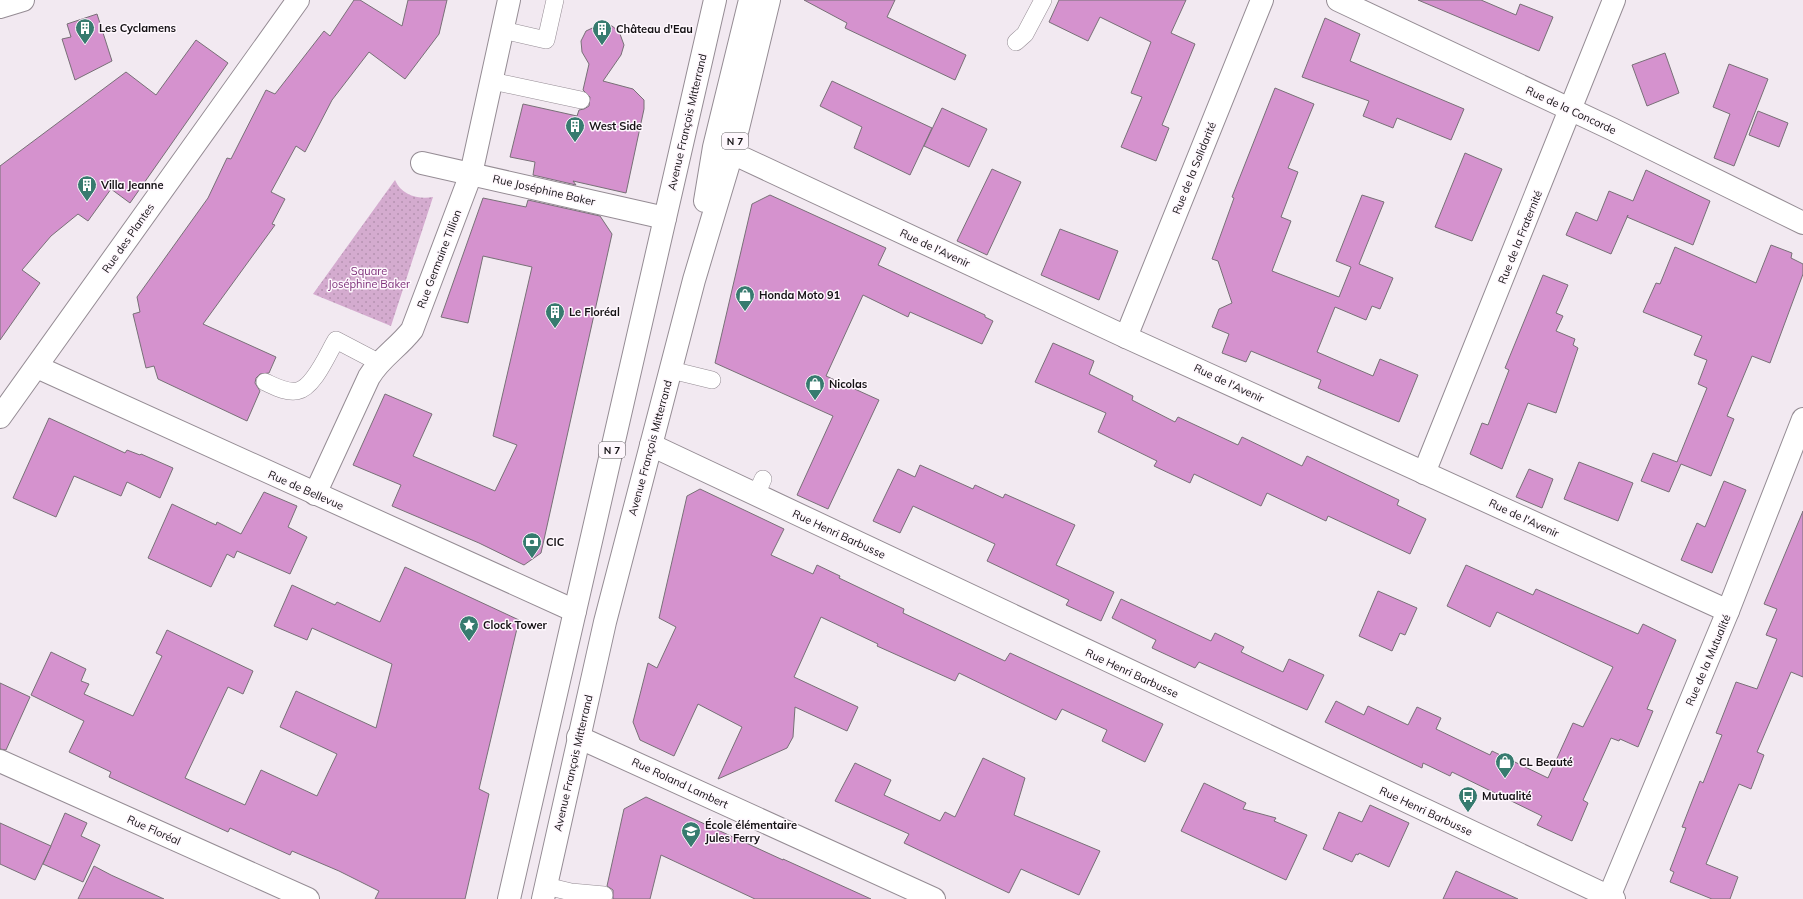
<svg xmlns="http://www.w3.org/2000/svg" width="1803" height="899" viewBox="0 0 1803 899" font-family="Mulish,sans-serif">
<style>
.park{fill:url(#park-dots)}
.building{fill:#d592ce;stroke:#787077}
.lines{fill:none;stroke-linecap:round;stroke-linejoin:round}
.service-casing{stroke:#958c94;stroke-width:18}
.minor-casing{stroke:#958c94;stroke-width:24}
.secondary-casing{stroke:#958c94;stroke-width:24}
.primary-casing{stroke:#958c94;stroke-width:24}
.service{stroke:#fff;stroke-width:17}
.minor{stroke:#fff;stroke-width:22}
.secondary{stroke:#fff;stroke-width:22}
.primary{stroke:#fff;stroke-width:22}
.labels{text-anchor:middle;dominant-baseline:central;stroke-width:3;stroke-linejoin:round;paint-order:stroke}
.shield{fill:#fef7fd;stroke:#5a565a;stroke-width:1}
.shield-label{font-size:10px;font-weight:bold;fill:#141114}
.poi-label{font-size:11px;font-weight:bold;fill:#141114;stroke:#fef7fd;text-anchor:start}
.street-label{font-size:11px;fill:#141114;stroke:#fef7fd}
.park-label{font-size:11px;fill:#7d2f79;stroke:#fef7fd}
</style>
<defs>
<pattern id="park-dots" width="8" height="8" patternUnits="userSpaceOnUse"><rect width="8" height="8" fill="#d4abcf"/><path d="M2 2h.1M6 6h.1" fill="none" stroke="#b592b1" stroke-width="1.8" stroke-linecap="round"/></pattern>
</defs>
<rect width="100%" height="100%" fill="#f2e9f1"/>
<path class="park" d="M 395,180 C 401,195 419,200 433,197 L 391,326 L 313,294 Z"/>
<g class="building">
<path d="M 354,0 L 360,0 L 402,26 L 408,0 L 447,0 L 439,34 L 405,79 L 369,52 L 332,100 L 305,152 L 296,146 L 271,192 L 285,199 L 272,224 L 275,225 L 203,324 L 276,357 L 269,373 L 260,374 L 256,378 L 255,383 L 260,391 L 247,421 L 158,379 L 154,366 L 146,368 L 133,314 L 140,312 L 137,297 L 208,198 L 227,158 L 231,159 L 266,90 L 275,94 L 324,31 L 330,36 Z"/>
<path d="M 804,0 L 895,0 L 887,17 L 966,55 L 955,80 L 845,28 L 847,23 Z"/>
<path d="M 1059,0 L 1186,0 L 1171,33 L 1195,44 L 1162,125 L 1169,128 L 1156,161 L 1121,147 L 1142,97 L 1131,93 L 1151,42 L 1100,17 L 1088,41 L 1049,22 Z"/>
<path d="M 1418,0 L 1481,0 L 1516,15 L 1520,4 L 1553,17 L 1539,51 Z"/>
<path d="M 97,14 L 112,61 L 75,80 L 62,39 L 71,37 L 67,24 Z"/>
<path d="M 1325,18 L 1360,34 L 1350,61 L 1464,109 L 1451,140 L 1397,118 L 1393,128 L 1363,116 L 1369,101 L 1302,77 Z"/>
<path d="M 601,24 L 612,26 L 617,30 L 620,34 L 624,45 L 621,55 L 603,81 L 633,89 L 644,100 L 644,109 L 626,193 L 573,181 L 576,185 L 533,175 L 535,162 L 510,157 L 523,104 L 577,116 L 579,110 L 584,109 L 589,106 L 590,97 L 583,90 L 589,64 L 582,52 L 581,41 L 586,31 Z"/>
<path d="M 196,40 L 228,63 L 130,203 L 111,189 L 88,221 L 78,214 L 51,236 L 22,270 L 40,283 L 0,340 L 0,166 L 126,72 L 156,95 Z"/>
<path d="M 1665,53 L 1679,93 L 1647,106 L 1632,65 Z"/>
<path d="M 1729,64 L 1768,79 L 1734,166 L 1714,158 L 1730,114 L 1713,107 Z"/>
<path d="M 832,81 L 932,128 L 910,175 L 854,148 L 862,127 L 820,106 Z"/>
<path d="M 1275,88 L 1314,104 L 1288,168 L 1298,172 L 1281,217 L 1291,221 L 1272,271 L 1339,297 L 1351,267 L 1336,261 L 1362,195 L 1384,202 L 1359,264 L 1393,278 L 1380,309 L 1372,306 L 1366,320 L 1335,307 L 1317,352 L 1373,376 L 1380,359 L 1418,375 L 1399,422 L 1318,388 L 1321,380 L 1251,351 L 1246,362 L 1222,353 L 1229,334 L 1212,327 L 1219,309 L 1232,303 L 1218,261 L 1212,259 L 1234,198 L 1232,197 Z"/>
<path d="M 942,108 L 987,129 L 969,167 L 924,146 Z"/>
<path d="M 1758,111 L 1788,123 L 1779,147 L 1749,135 Z"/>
<path d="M 1465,153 L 1502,169 L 1472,241 L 1435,227 Z"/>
<path d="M 992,169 L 1021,182 L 987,255 L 957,241 Z"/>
<path d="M 1646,170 L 1710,201 L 1693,245 L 1627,217 L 1628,215 L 1611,254 L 1566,235 L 1576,212 L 1597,221 L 1609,191 L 1633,201 Z"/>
<path d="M 770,195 L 886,248 L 878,265 L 985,315 L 985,317 L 993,321 L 982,344 L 910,312 L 908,317 L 863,295 L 826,376 L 879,400 L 828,509 L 797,495 L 833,416 L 715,363 L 752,204 Z"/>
<path d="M 483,198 L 526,207 L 528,200 L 600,216 L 612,234 L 541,553 L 524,565 L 479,543 L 392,506 L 401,485 L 353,465 L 385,394 L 432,414 L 413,456 L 495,491 L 517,445 L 493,436 L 532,267 L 483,256 L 468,323 L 441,317 Z"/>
<path d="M 1060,229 L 1118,251 L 1099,300 L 1041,275 Z"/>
<path d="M 1771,245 L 1792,253 L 1791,258 L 1803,264 L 1803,274 L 1770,363 L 1752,356 L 1727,416 L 1734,419 L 1711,476 L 1681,464 L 1669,492 L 1641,481 L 1653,453 L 1677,462 L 1707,388 L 1698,384 L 1707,360 L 1694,355 L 1702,336 L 1643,312 L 1656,283 L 1660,284 L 1675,247 L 1756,283 Z"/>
<path d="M 1543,275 L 1568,285 L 1556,313 L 1563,316 L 1556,331 L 1575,339 L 1573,345 L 1578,348 L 1556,413 L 1528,403 L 1502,469 L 1470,454 L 1482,423 L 1488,425 L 1509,370 L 1505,368 Z"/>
<path d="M 1053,343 L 1094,361 L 1089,374 L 1133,396 L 1132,400 L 1175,422 L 1178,417 L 1238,445 L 1242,437 L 1302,466 L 1307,456 L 1399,500 L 1397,505 L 1426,519 L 1410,554 L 1328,516 L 1326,521 L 1267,493 L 1261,506 L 1194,474 L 1190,483 L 1154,466 L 1157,461 L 1098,432 L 1106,413 L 1035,382 Z"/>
<path d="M 49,418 L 125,453 L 127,450 L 140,455 L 141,454 L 173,468 L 160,498 L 127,482 L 121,496 L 74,476 L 56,517 L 13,498 Z"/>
<path d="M 1579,462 L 1633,483 L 1618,521 L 1564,499 Z"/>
<path d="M 920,465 L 973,489 L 975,485 L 1003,498 L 1005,494 L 1075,525 L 1056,565 L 1114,592 L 1101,621 L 1066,605 L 1069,600 L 987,561 L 995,544 L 913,506 L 900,533 L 873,521 L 898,469 L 915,477 Z"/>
<path d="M 1529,469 L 1553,479 L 1542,508 L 1516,497 Z"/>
<path d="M 1724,481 L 1746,490 L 1712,573 L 1681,560 L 1697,523 L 1705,527 Z"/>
<path d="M 700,489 L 784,529 L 771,555 L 813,574 L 817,565 L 840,576 L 839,578 L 904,609 L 903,613 L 1005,661 L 1010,653 L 1163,724 L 1145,762 L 1102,741 L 1107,730 L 1062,709 L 1056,720 L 959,673 L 955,681 L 877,646 L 878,644 L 821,617 L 794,677 L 858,707 L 847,731 L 795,707 L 793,737 L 787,748 L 718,779 L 742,727 L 698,704 L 674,756 L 640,740 L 633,722 L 648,663 L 657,668 L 676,627 L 659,618 L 687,496 Z"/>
<path d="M 264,492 L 297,506 L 288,527 L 307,537 L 290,574 L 237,551 L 234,558 L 227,554 L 211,587 L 148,558 L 172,504 L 216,525 L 217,522 L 241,534 Z"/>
<path d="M 1803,511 L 1803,677 L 1791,672 L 1757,752 L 1764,755 L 1751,789 L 1739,784 L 1728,810 L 1706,864 L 1738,877 L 1730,899 L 1712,899 L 1670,882 L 1674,872 L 1670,870 L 1686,828 L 1682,827 L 1700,781 L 1703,783 L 1722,735 L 1716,733 L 1736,682 L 1757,689 L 1777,639 L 1766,635 L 1777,609 L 1764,604 Z"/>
<path d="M 1466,565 L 1533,595 L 1536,589 L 1638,634 L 1643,624 L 1676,640 L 1647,709 L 1653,711 L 1638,747 L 1620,739 L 1619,741 L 1611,738 L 1583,800 L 1588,803 L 1572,841 L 1537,825 L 1542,816 L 1452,772 L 1450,776 L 1423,763 L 1422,768 L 1325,722 L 1336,701 L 1364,715 L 1368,706 L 1408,725 L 1417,707 L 1441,718 L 1436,729 L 1490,755 L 1492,751 L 1548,778 L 1573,723 L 1583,727 L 1613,667 L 1497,612 L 1490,627 L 1447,606 Z"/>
<path d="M 405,567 L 519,620 L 479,789 L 489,794 L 465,899 L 375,899 L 379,891 L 339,871 L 292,851 L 290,855 L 230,828 L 228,832 L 109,777 L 111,772 L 69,752 L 84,721 L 31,695 L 51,652 L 86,669 L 81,681 L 89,684 L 84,694 L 133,716 L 162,656 L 156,653 L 167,630 L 253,671 L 243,694 L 228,687 L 185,778 L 245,805 L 261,770 L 317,796 L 337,754 L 280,727 L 296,691 L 376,728 L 392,664 L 312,628 L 307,640 L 274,626 L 292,585 L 335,605 L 337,602 L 380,622 Z"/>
<path d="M 1378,591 L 1417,608 L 1405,635 L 1400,633 L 1392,651 L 1359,636 Z"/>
<path d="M 1121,599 L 1211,641 L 1215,633 L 1244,647 L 1241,652 L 1283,672 L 1289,659 L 1324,675 L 1307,710 L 1199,662 L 1195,668 L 1152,648 L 1156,640 L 1112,618 Z"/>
<path d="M 0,683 L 30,697 L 6,750 L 0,749 Z"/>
<path d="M 983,758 L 1025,778 L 1014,815 L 1100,851 L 1079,895 L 1021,869 L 1009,893 L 904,843 L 909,834 L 835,801 L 855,763 L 891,780 L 884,795 L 940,821 L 945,812 L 955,817 Z"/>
<path d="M 1204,783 L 1246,803 L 1243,809 L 1276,818 L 1274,821 L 1307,835 L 1286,880 L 1181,831 Z"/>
<path d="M 646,797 L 783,860 L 783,859 L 871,899 L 755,899 L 661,855 L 650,899 L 613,899 L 613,890 L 607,886 L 624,809 Z"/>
<path d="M 1370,805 L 1409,823 L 1389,867 L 1359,853 L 1358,855 L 1356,854 L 1352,862 L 1323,849 L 1339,812 L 1362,822 Z"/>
<path d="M 65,813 L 87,823 L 81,836 L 100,845 L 83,882 L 43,864 Z"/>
<path d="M 0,823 L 51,846 L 35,880 L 0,864 Z"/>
<path d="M 94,866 L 111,875 L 164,899 L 78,899 Z"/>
<path d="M 1456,871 L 1518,899 L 1443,899 Z"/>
</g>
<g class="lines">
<defs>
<g id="service">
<path d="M 503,30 L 546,40 L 555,0"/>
<path d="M 1016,42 L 1025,34 L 1043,0"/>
<path d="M 492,81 L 581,100"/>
<path d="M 671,370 L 712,380"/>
<path d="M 265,382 C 274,386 286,393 297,391 C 314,388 328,353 336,340 L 378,362"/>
<path d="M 756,495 L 763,479"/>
<path d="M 546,886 L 571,892 L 604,895"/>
</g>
<g id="minor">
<path d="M 1338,0 L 1612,129 L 1803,223"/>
<path d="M 732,153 L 1126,337 L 1728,611"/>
<path d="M 422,163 L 665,218"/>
<path d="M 1126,337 L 1262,0"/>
<path d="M 37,367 L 575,611"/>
<path d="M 0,417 L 298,0"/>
<path d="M 651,445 L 1614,899"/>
<path d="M 1424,473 L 1614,0"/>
<path d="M 315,494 L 369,377 C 381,357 397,349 412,330 L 471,174 L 509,0"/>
<path d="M 578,737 L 934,899"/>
<path d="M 0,761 L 308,899"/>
<path d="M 1608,899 L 1728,611 L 1803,419"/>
</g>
<path id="secondary" d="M 0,7 L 23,0"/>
<g id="primary">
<path d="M 705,201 L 714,147 L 750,0"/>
<path d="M 509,899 L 715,0"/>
<path d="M 543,899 L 605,622 L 694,280 L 732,153 L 769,0"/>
</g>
</defs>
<use href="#service" class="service-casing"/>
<use href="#minor" class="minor-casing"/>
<use href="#secondary" class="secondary-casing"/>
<use href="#primary" class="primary-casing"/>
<use href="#service" class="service"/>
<use href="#minor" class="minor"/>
<use href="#secondary" class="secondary"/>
<use href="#primary" class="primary"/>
</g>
<defs>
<symbol id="building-pin" viewBox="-11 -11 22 30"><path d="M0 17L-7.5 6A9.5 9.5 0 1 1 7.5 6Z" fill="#377b6f" stroke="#fef7fd"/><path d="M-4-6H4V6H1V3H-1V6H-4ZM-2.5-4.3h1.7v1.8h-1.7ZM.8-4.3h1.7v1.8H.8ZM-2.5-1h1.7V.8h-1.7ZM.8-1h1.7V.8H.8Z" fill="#fff"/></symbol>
<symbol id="shop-pin" viewBox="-11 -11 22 30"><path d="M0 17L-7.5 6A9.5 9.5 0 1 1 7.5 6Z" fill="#377b6f" stroke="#fef7fd"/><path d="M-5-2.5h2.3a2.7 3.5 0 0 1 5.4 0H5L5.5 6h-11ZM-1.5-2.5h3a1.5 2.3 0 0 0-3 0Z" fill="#fff"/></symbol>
<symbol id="bank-pin" viewBox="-11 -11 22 30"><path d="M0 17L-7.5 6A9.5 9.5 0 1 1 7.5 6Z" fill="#377b6f" stroke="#fef7fd"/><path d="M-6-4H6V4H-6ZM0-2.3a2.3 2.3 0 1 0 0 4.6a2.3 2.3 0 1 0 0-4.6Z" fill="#fff"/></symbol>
<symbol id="sight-pin" viewBox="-11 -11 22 30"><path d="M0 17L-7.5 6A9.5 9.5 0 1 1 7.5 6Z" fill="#377b6f" stroke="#fef7fd"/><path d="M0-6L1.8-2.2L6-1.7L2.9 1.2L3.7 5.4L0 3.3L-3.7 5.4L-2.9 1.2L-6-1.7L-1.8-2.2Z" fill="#fff"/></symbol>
<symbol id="bus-pin" viewBox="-11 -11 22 30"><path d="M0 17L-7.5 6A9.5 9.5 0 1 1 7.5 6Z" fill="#377b6f" stroke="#fef7fd"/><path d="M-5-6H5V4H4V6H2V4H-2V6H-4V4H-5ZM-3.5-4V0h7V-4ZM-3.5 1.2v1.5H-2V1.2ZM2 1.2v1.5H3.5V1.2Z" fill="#fff"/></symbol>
<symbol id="school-pin" viewBox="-11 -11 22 30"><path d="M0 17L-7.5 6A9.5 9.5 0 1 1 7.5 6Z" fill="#377b6f" stroke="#fef7fd"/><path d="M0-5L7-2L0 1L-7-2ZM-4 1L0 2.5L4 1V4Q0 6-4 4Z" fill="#fff"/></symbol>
</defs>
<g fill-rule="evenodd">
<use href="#building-pin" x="74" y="17" width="22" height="30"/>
<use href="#building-pin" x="591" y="18" width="22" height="30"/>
<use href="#building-pin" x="564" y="115" width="22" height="30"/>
<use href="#building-pin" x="76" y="174" width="22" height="30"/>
<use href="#shop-pin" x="734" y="284" width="22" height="30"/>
<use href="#building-pin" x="544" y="301" width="22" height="30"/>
<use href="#shop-pin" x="804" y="373" width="22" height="30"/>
<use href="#bank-pin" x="521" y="531" width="22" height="30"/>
<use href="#sight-pin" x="458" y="614" width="22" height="30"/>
<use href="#shop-pin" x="1494" y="751" width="22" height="30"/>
<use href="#bus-pin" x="1457" y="785" width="22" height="30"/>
<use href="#school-pin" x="680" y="820" width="22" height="30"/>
</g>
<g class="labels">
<g class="shield">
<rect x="722" y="133" width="26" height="16" rx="3"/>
<rect x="599" y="442" width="26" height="16" rx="3"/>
</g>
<g class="shield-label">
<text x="735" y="141">N 7</text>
<text x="612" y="450">N 7</text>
</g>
<g class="poi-label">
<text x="99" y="28">Les Cyclamens</text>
<text x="616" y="29">Château d'Eau</text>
<text x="589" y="126">West Side</text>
<text x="101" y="185">Villa Jeanne</text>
<text x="759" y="295">Honda Moto 91</text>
<text x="569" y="312">Le Floréal</text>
<text x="829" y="384">Nicolas</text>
<text x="546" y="542">CIC</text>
<text x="483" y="625">Clock Tower</text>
<text x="1519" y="762">CL Beauté</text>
<text x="1482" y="796">Mutualité</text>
<text x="705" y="825">École élémentaire<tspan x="705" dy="13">Jules Ferry</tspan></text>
</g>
<g class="street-label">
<text transform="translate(1571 110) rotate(25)">Rue de la Concorde</text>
<text transform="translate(687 122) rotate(-77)">Avenue François Mitterrand</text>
<text transform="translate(1194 168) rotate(-68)">Rue de la Solidarité</text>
<text transform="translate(544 190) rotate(13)">Rue Joséphine Baker</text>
<text transform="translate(1520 237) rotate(-68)">Rue de la Fraternité</text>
<text transform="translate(128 238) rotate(-55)">Rue des Plantes</text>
<text transform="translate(935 248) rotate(25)">Rue de l'Avenir</text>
<text transform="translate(439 259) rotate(-69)">Rue Germaine Tillion</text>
<text transform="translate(1229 383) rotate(25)">Rue de l'Avenir</text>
<text transform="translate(650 448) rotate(-75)">Avenue François Mitterrand</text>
<text transform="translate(306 490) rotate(24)">Rue de Bellevue</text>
<text transform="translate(1524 518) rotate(25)">Rue de l'Avenir</text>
<text transform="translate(839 534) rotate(25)">Rue Henri Barbusse</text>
<text transform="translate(1708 660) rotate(-67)">Rue de la Mutualité</text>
<text transform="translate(1132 673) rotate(25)">Rue Henri Barbusse</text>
<text transform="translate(573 763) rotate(-77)">Avenue François Mitterrand</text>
<text transform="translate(680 783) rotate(25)">Rue Roland Lambert</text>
<text transform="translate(1426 811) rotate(25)">Rue Henri Barbusse</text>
<text transform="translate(154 830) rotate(24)">Rue Floréal</text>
</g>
<g class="park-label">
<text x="369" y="271">Square<tspan x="369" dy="13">Joséphine Baker</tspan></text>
</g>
</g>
</svg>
